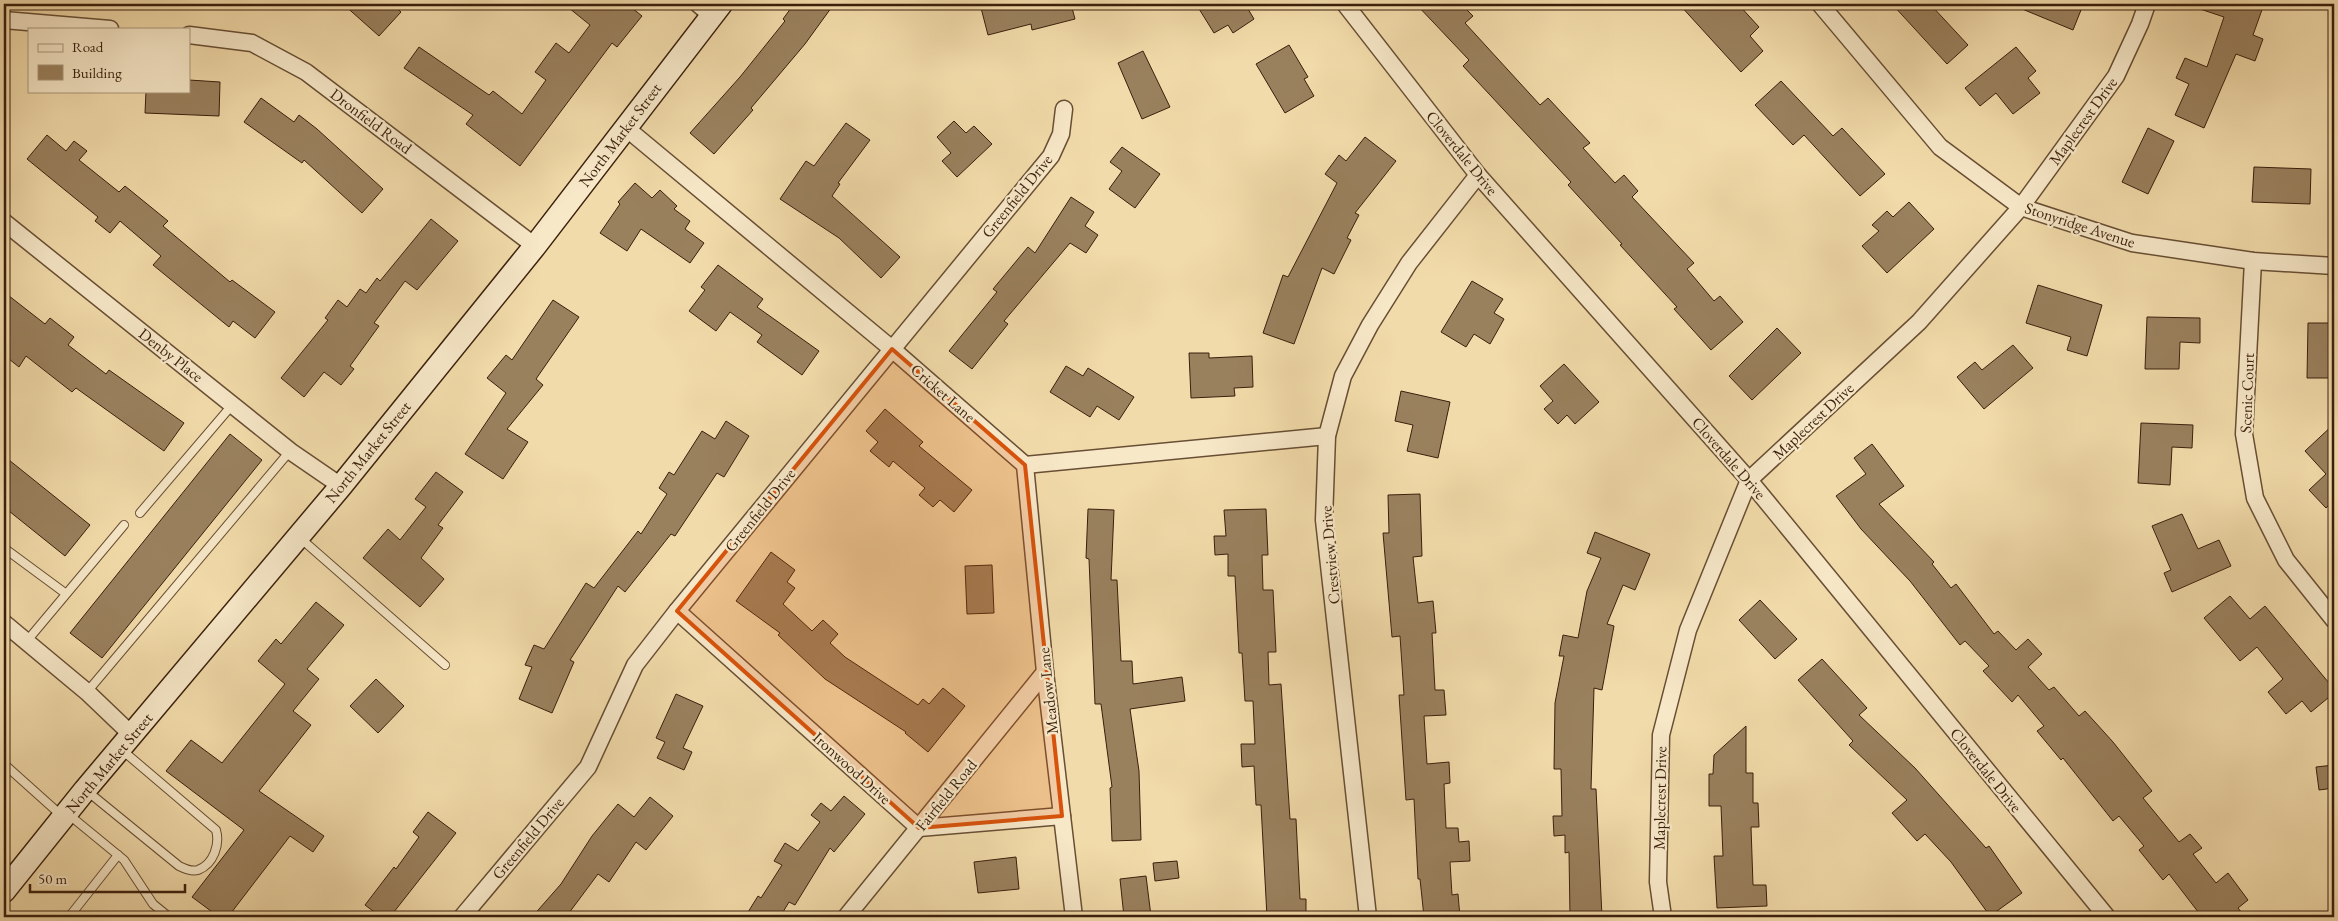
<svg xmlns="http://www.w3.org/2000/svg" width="2338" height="921" viewBox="0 0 2338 921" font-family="'EB Garamond',serif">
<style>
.building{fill:#9a815e;stroke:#3a1f0c}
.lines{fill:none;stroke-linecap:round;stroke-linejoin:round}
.lane-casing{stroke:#684e34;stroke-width:10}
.street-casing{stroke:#684e34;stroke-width:19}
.secondary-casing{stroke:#3a1f0c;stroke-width:25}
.lane{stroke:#f7e8c8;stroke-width:8}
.street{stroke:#f7e8c8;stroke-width:16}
.secondary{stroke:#f7e8c8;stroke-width:22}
.marked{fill:#d7530c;fill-opacity:0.2;stroke:#d7530c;stroke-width:4;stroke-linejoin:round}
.labels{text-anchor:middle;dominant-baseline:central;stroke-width:4.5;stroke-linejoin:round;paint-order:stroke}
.street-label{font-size:16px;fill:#3a1f0c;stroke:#f7e8c8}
</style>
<rect width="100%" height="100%" fill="#f2dbaa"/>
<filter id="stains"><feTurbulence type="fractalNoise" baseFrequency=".004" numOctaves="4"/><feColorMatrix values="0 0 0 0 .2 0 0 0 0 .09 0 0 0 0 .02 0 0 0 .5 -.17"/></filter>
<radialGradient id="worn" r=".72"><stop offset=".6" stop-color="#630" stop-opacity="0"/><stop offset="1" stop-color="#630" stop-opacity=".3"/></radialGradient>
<g class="building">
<path d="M 343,4 L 392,4 L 401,12 L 379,36 Z"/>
<path d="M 564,4 L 627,4 L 642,16 L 617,47 L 612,43 L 520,166 L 466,124 L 473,115 L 404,68 L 419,47 L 489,95 L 493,91 L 522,114 L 546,80 L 535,72 L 556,43 L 569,53 L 590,25 Z"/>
<path d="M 794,4 L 834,4 L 805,44 L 751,108 L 753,110 L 714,154 L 690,133 L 740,77 L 785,21 L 783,19 Z"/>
<path d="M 980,4 L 1071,4 L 1075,19 L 1032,30 L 1031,24 L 988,35 Z"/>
<path d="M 1196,4 L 1245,4 L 1254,19 L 1233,33 L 1228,25 L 1214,33 Z"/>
<path d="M 1416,4 L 1461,4 L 1473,16 L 1465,23 L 1540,105 L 1548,98 L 1590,143 L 1583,148 L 1615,183 L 1624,175 L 1638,191 L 1632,197 L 1694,263 L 1687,269 L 1714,301 L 1720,296 L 1743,322 L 1711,350 L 1674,309 L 1677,307 L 1620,245 L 1622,244 L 1568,185 L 1571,182 L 1463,66 L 1469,60 Z"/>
<path d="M 1679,4 L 1738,4 L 1759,27 L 1750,36 L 1763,51 L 1741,72 Z"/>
<path d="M 1892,4 L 1930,4 L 1968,45 L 1947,64 Z"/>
<path d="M 2010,4 L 2066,4 L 2081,10 L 2073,30 Z"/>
<path d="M 2194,4 L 2264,4 L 2253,35 L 2263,39 L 2255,61 L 2236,54 L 2204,128 L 2175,115 L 2189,84 L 2176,78 L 2185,58 L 2207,67 L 2224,17 L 2194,7 Z"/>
<path d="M 1289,45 L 1308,77 L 1304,79 L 1314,96 L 1285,113 L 1256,64 Z"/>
<path d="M 2016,47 L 2036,71 L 2028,78 L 2040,93 L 2013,114 L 1996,93 L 1980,106 L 1965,88 Z"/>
<path d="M 1143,51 L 1170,107 L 1142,119 L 1118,63 Z"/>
<path d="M 189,80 L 220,82 L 219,116 L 145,113 L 146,91 L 189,91 Z"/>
<path d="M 1781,81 L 1833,136 L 1842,128 L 1885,174 L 1860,196 L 1804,135 L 1793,145 L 1755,105 Z"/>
<path d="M 261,98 L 294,122 L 299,115 L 317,129 L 383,189 L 362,213 L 304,160 L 302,163 L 244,122 Z"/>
<path d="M 954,121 L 966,133 L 974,126 L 992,144 L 957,177 L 942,161 L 951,153 L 937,137 Z"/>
<path d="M 846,123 L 870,140 L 838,183 L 840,184 L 832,196 L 900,257 L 881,278 L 839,238 L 780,199 L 806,161 L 814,166 Z"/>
<path d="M 2148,128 L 2174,141 L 2148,194 L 2122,182 Z"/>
<path d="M 47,135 L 66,151 L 74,141 L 87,151 L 79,160 L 119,192 L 125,186 L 168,221 L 163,226 L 230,282 L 232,280 L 275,312 L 255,338 L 233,321 L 229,327 L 153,265 L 161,256 L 120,221 L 110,233 L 95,221 L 98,217 L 27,159 Z"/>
<path d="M 1365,137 L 1396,161 L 1355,213 L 1359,215 L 1347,238 L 1351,240 L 1334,274 L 1322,268 L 1294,344 L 1263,333 L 1283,275 L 1288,277 L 1337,183 L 1325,174 L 1339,155 L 1346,161 Z"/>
<path d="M 1122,147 L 1160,174 L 1135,208 L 1109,189 L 1122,171 L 1110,162 Z"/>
<path d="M 2254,167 L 2311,169 L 2310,204 L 2252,202 Z"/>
<path d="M 635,183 L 652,198 L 660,190 L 677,206 L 674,209 L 690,221 L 685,229 L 704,243 L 690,263 L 641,229 L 627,251 L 600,233 L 620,204 L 618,202 Z"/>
<path d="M 1071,197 L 1094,212 L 1085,226 L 1098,235 L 1086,253 L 1070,243 L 1004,321 L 1008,324 L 972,369 L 949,351 L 997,292 L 993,289 L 1028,247 L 1035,253 Z"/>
<path d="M 1909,202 L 1934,229 L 1887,273 L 1862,246 L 1879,231 L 1872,225 L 1887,211 L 1893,217 Z"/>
<path d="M 431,219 L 458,241 L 417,290 L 405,281 L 374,323 L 379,326 L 350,366 L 354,369 L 341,385 L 324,372 L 304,397 L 281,378 L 328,320 L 325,318 L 338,300 L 347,307 L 360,289 L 366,293 L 377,278 L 380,281 Z"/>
<path d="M 718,265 L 763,299 L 757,307 L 819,351 L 802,375 L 757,342 L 762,335 L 730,312 L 716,331 L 689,311 L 705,290 L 701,287 Z"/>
<path d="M 1472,281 L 1503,299 L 1494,313 L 1504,319 L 1490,344 L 1474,334 L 1466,347 L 1441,332 Z"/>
<path d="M 2038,285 L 2102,305 L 2087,356 L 2067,350 L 2071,337 L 2026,323 Z"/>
<path d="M 4,292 L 45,324 L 50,318 L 74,337 L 68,345 L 106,374 L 109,370 L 184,423 L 164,451 L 76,388 L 72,392 L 26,356 L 19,367 L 4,355 Z"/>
<path d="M 553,300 L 579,317 L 536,379 L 543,385 L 507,429 L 528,442 L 503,479 L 465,454 L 506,393 L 487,378 L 506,355 L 512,360 Z"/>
<path d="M 2147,317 L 2200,318 L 2200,343 L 2180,342 L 2179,369 L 2145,369 Z"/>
<path d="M 2308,323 L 2333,323 L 2334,378 L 2307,378 Z"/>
<path d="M 1777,328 L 1801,353 L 1752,400 L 1729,376 Z"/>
<path d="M 2013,345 L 2033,368 L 1984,409 L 1957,377 L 1975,362 L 1982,370 Z"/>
<path d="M 1189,353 L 1209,353 L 1209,358 L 1252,356 L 1253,387 L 1234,388 L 1235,396 L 1191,398 Z"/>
<path d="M 1564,364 L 1599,402 L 1575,424 L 1567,415 L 1558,424 L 1544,409 L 1553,401 L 1540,386 Z"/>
<path d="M 1066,366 L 1083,376 L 1088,368 L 1134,397 L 1119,420 L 1097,406 L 1090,417 L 1050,392 Z"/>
<path d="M 1401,391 L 1450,402 L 1438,458 L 1407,451 L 1413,425 L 1395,421 Z"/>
<path d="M 885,409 L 923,442 L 919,446 L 972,490 L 954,512 L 940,500 L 933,507 L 919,495 L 925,488 L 893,461 L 889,467 L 870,451 L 878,442 L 866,431 Z"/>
<path d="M 726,421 L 749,436 L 724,477 L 717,473 L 675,536 L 671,534 L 625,592 L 618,586 L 570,660 L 574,662 L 552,713 L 519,699 L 532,667 L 525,665 L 534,645 L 544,649 L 586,583 L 594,588 L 638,531 L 641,534 L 667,494 L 659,488 L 669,472 L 674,475 L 702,431 L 715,439 Z"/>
<path d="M 2141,423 L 2193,425 L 2192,448 L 2172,447 L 2170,485 L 2138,483 Z"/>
<path d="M 2334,424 L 2334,500 L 2326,508 L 2309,490 L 2326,474 L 2305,451 Z"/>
<path d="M 230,434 L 262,460 L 102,658 L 70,633 Z"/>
<path d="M 1872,444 L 1904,486 L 1879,504 L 1934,562 L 1932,564 L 1951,588 L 1956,584 L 1994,634 L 1998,631 L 2016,650 L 2028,639 L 2042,654 L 2028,667 L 2049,690 L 2054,687 L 2079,716 L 2085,711 L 2113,742 L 2152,791 L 2143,798 L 2179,842 L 2190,834 L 2202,848 L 2193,854 L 2216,883 L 2228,873 L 2248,900 L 2238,908 L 2245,917 L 2202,917 L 2169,874 L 2163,880 L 2139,850 L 2144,846 L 2119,816 L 2113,821 L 2063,758 L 2061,760 L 2037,731 L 2044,726 L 2018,695 L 2012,702 L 1983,671 L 1989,666 L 1965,641 L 1960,645 L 1910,581 L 1861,529 L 1836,496 L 1866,474 L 1854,458 Z"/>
<path d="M 4,456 L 90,525 L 65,556 L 4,507 Z"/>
<path d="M 436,472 L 463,492 L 438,525 L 443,528 L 421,558 L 444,579 L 420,607 L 363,558 L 388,529 L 400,540 L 426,507 L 415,499 Z"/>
<path d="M 1420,494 L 1422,556 L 1413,557 L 1418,603 L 1433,601 L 1436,633 L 1432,633 L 1435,690 L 1444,690 L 1446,715 L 1424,716 L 1427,764 L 1449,762 L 1450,783 L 1444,784 L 1446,828 L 1458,828 L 1459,842 L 1469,841 L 1470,861 L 1450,862 L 1452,895 L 1458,894 L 1460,917 L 1424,917 L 1420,879 L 1418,879 L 1414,799 L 1406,800 L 1399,695 L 1404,695 L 1400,636 L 1392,637 L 1383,533 L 1389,533 L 1388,495 Z"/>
<path d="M 1088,509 L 1114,510 L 1111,580 L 1117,580 L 1121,661 L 1132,661 L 1133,684 L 1182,677 L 1185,701 L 1130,709 L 1139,771 L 1141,840 L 1112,841 L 1110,788 L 1112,787 L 1101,704 L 1095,704 L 1089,559 L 1086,558 Z"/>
<path d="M 1266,509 L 1268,555 L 1262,555 L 1263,590 L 1273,590 L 1276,652 L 1268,652 L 1269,685 L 1281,684 L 1290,819 L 1296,819 L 1300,899 L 1306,899 L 1306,917 L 1267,917 L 1261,805 L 1256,805 L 1254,766 L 1242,767 L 1241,744 L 1255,744 L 1253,701 L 1245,701 L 1242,653 L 1239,653 L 1235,576 L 1228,576 L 1228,554 L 1215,555 L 1214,536 L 1226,536 L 1224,510 Z"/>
<path d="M 2182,514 L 2198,549 L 2219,540 L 2231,566 L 2172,592 L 2164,573 L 2171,570 L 2152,526 Z"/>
<path d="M 1595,532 L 1650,554 L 1635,590 L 1623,585 L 1607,624 L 1614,626 L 1602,690 L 1594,688 L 1591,789 L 1596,789 L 1602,917 L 1570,917 L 1569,852 L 1565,853 L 1565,835 L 1554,836 L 1553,816 L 1562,816 L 1561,769 L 1554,769 L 1555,703 L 1564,656 L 1559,656 L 1563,635 L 1578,638 L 1587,591 L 1601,558 L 1587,553 Z"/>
<path d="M 771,552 L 795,570 L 787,582 L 795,588 L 783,604 L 812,631 L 823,620 L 838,634 L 830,643 L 845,657 L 918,705 L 923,699 L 929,704 L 943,688 L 965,706 L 928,752 L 905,733 L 906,732 L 825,679 L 778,635 L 780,633 L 736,601 Z"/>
<path d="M 992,565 L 994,613 L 967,614 L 965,566 Z"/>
<path d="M 2230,596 L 2250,619 L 2265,606 L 2334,689 L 2334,693 L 2311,712 L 2302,701 L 2286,714 L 2268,692 L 2283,679 L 2257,647 L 2240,661 L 2204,618 Z"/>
<path d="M 1760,600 L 1797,639 L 1775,659 L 1739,620 Z"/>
<path d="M 316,602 L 344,625 L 307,669 L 319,679 L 293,711 L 311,725 L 259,791 L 324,836 L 313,852 L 290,836 L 228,917 L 219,917 L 192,897 L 244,830 L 166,771 L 191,740 L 222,763 L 285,684 L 258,661 L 276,639 L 281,644 Z"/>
<path d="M 1822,659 L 1867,708 L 1859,715 L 1915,768 L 1986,848 L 1989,846 L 2022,893 L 1990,916 L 1951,862 L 1925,834 L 1917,841 L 1892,813 L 1907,800 L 1849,745 L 1853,741 L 1798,680 Z"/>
<path d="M 376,679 L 404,706 L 378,733 L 350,706 Z"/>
<path d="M 676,694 L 703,706 L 683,748 L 692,752 L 684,770 L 657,758 L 665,742 L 656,738 Z"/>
<path d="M 1746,726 L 1746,773 L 1753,773 L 1753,803 L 1758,803 L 1759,827 L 1751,827 L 1753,885 L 1766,885 L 1767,906 L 1717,908 L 1714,856 L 1723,856 L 1721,806 L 1709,806 L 1709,774 L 1713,774 L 1714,755 Z"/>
<path d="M 2334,765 L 2334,788 L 2319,790 L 2316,767 Z"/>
<path d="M 844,796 L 865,814 L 834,852 L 830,848 L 795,905 L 789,902 L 780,917 L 745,917 L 758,896 L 761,898 L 782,865 L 774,861 L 785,843 L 798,851 L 820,822 L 811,815 L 821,803 L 831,811 Z"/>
<path d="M 650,797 L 673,816 L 646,850 L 636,842 L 609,882 L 598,874 L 566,917 L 532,917 L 561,884 L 592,836 L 618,804 L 634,817 Z"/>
<path d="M 428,812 L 456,833 L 390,917 L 381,917 L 365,905 L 394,867 L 396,869 L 419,837 L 413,832 Z"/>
<path d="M 1016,857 L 1019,889 L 978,893 L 974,862 Z"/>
<path d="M 1177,861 L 1179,878 L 1155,881 L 1153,863 Z"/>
<path d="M 1146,876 L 1151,916 L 1124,917 L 1120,879 Z"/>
</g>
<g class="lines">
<defs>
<g id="lane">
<path d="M 140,513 L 233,404"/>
<path d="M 299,537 L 445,665"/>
<path d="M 4,548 L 65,593"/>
<path d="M 26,642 L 124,525"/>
<path d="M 87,692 L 290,451"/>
<path d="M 4,764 L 62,816"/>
<path d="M 87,791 L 179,866 C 185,869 192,872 198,870 C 214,864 220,844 216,830 L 122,750"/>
<path d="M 68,814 L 124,860 L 153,904 L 169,917"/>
<path d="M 69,917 L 118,855"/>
</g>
<g id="street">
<path d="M 698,4 L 711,15"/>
<path d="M 1345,4 L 1478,175 L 1749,480 L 2107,917"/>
<path d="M 1820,4 L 1940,147 L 2021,207 L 2132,243 L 2253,261 L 2334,266"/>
<path d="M 4,20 L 110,29"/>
<path d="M 189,35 L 252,43 L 306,72 L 535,246"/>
<path d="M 626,128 L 892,349 L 1025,465 L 1327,436"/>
<path d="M 4,222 L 290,451 L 341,486"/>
<path d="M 2253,261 L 2244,434 L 2255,498 L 2286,560 L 2334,620"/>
<path d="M 1025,465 L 1045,672 L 1074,917"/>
<path d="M 677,611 L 919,828 L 1062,816"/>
<path d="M 4,623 L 87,692 L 132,735"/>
<path d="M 462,917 L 588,767 L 635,665 L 677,611 L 1051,156 L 1061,134 L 1064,109"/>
<path d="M 846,917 L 1045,672"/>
<path d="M 1368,917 L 1324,520 L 1327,436 L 1343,376 L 1370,325 L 1409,263 L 1478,175"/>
<path d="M 1663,917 L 1658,882 L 1661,735 L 1688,630 L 1749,480 L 1919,322 L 2021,207 L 2116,76 L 2140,24 L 2147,4"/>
</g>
<path id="secondary" d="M 4,891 L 85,790 L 341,486 L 535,246 L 721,4"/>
</defs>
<use href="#lane" class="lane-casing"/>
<use href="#street" class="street-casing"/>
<use href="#secondary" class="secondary-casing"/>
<use href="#lane" class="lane"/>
<use href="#street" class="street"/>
<use href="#secondary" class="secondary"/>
</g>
<path class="marked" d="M 892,349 L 1025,465 L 1062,816 L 919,828 L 677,611 Z"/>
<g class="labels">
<g class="street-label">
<text transform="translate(371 121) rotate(37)">Dronfield Road</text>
<text transform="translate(2083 121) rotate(-54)">Maplecrest Drive</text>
<text transform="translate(620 135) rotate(-53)">North Market Street</text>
<text transform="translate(1462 153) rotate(51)">Cloverdale Drive</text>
<text transform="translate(1017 196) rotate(-51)">Greenfield Drive</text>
<text transform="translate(2080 225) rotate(18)">Stonyridge Avenue</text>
<text transform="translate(171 355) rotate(38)">Denby Place</text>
<text transform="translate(943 393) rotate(41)">Cricket Lane</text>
<text transform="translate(2247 393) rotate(-88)">Scenic Court</text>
<text transform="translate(1813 421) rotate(-43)">Maplecrest Drive</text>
<text transform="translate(368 452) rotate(-51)">North Market Street</text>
<text transform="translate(1729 458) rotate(49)">Cloverdale Drive</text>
<text transform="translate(760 510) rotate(-51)">Greenfield Drive</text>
<text transform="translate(1330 555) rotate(-95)">Crestview Drive</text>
<text transform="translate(1048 691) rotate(-96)">Meadow Lane</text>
<text transform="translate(109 763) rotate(-50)">North Market Street</text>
<text transform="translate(852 768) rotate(42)">Ironwood Drive</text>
<text transform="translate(1986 770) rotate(51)">Cloverdale Drive</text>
<text transform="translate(946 795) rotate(-51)">Fairfield Road</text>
<text transform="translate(1660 798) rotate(-89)">Maplecrest Drive</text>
<text transform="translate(528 838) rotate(-50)">Greenfield Drive</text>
</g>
</g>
<rect width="2338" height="921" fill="none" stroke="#f2dbaa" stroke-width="20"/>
<rect x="5" y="5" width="2328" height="911" fill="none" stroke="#3a1f0c" stroke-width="2.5"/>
<rect x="10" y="10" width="2318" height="901" fill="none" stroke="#3a1f0c"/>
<rect x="28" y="28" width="162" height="65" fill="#f7e8c8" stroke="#ab987d"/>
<rect x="38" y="44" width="25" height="8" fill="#f7e8c8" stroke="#ab987d"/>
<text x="72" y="52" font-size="15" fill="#3a1f0c">Road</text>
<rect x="38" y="65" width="25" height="15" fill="#9a815e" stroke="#ab987d"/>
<text x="72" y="78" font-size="15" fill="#3a1f0c">Building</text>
<path d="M30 884v8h155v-8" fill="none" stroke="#3a1f0c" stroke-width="2.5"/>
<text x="38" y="884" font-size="15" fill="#3a1f0c" stroke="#f7e8c8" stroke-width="4" paint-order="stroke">50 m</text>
<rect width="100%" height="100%" filter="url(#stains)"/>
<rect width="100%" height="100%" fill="url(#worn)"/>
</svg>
